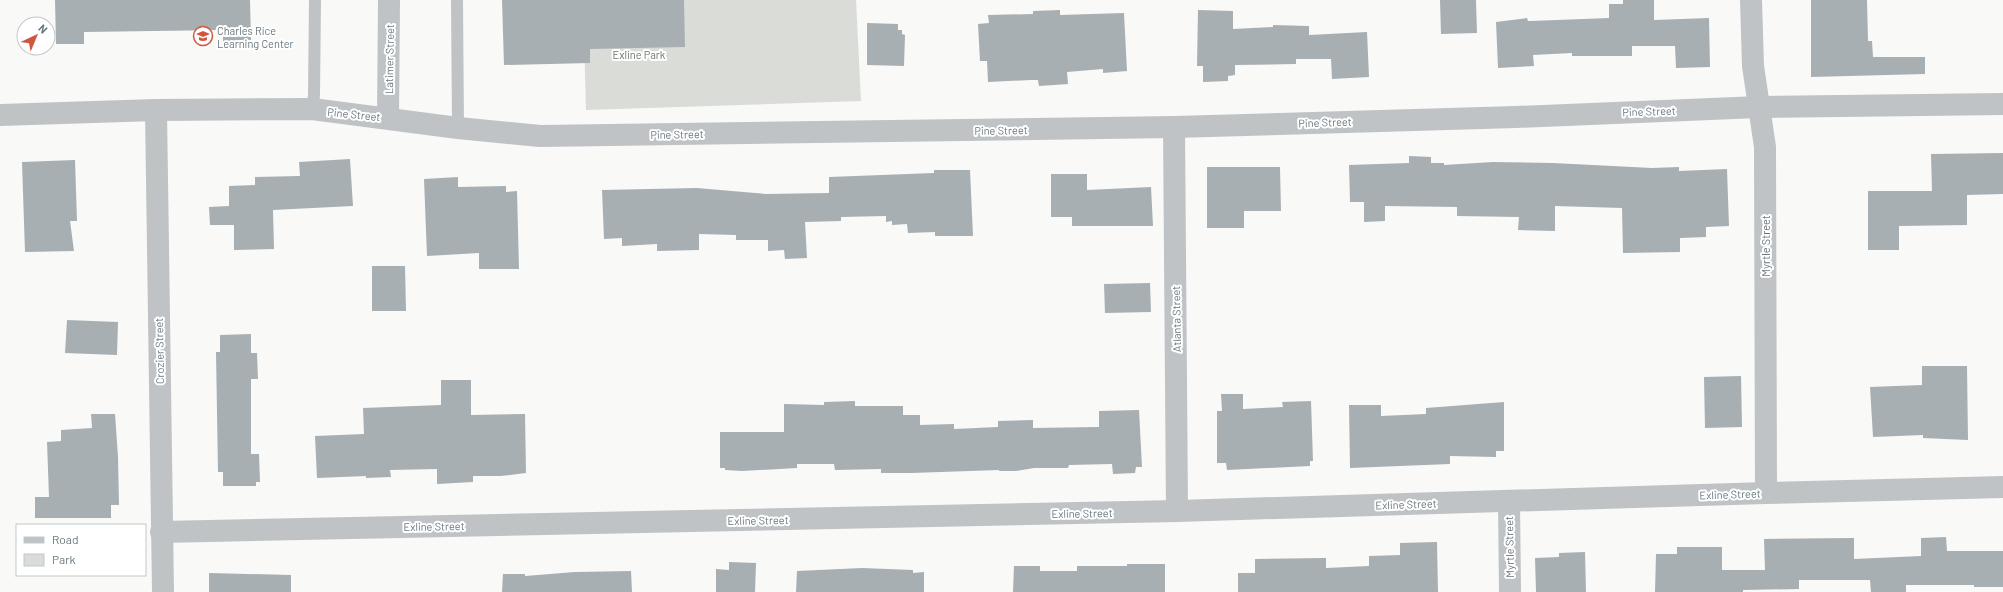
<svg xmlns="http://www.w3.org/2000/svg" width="2003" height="592" viewBox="0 0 2003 592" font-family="Barlow,sans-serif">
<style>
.green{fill:#daddd7}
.building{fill:#a7afb3}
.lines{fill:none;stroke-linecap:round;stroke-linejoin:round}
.service{stroke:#bfc3c6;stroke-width:12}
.minor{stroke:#bfc3c6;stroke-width:22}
.tertiary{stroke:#bfc3c6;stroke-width:22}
.labels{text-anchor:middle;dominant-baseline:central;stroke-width:4;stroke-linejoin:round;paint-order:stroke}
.poi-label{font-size:11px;fill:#67777e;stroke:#fff;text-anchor:start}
.park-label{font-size:11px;fill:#6a7766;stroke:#fff}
.street-label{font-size:11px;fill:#67777e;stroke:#fff}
</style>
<rect width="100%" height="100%" fill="#f9f9f7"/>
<path class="green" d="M 583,0 L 856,0 L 861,101 L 586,110 Z"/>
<g class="building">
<path d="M 55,0 L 250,0 L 251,42 L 223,42 L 223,30 L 84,32 L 84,44 L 56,44 Z"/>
<path d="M 502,0 L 684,0 L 685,47 L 590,49 L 590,63 L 504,65 Z"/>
<path d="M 1440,0 L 1476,0 L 1477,33 L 1441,34 Z"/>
<path d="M 1623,0 L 1654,0 L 1654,20 L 1709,18 L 1710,67 L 1676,68 L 1675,46 L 1632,46 L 1632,56 L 1572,56 L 1572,53 L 1533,55 L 1534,66 L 1498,68 L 1496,22 L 1527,18 L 1528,21 L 1531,21 L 1609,18 L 1609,4 L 1623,4 Z"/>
<path d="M 1811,0 L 1867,0 L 1868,41 L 1872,41 L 1873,57 L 1925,57 L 1925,74 L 1811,77 Z"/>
<path d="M 1060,10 L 1060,15 L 1124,13 L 1127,71 L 1103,73 L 1103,69 L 1067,72 L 1068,84 L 1039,86 L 1038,80 L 1031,80 L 988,82 L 987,61 L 980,61 L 978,24 L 989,23 L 988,15 L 1033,14 L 1033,11 Z"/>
<path d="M 1198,10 L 1233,11 L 1233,29 L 1273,27 L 1273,25 L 1309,26 L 1309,35 L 1367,32 L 1369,77 L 1332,79 L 1331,59 L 1296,59 L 1296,64 L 1235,65 L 1235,75 L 1228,76 L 1228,81 L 1203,82 L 1203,66 L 1197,66 Z"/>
<path d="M 867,23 L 898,24 L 898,30 L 902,30 L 902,34 L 905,35 L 904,66 L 867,65 Z"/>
<path d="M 2003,153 L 2003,194 L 1967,195 L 1967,225 L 1899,226 L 1899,250 L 1868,250 L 1868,191 L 1932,191 L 1931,154 Z"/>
<path d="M 1409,156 L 1431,157 L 1431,163 L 1444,163 L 1444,165 L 1493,162 L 1553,163 L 1652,168 L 1679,167 L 1679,171 L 1727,169 L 1729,226 L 1706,227 L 1706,237 L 1680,238 L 1680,252 L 1623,253 L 1622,208 L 1555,206 L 1555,231 L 1518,230 L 1519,217 L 1457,216 L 1457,207 L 1385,206 L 1385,221 L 1364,222 L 1364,202 L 1350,202 L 1349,165 L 1409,163 Z"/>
<path d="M 350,159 L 353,206 L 273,210 L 274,249 L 234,250 L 234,225 L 210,225 L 209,207 L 229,206 L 229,186 L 255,185 L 255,177 L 300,176 L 299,162 Z"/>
<path d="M 75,160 L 77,221 L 70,221 L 74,251 L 25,252 L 22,162 Z"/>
<path d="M 1207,167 L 1280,167 L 1281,211 L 1244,211 L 1244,228 L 1207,228 Z"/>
<path d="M 934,170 L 970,170 L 973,236 L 935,236 L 935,232 L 908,233 L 907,224 L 892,225 L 892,221 L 886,222 L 886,216 L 841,217 L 841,221 L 805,222 L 807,258 L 785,259 L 784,250 L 768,251 L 768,240 L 736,240 L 736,235 L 699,234 L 699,250 L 657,251 L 657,244 L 622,246 L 622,238 L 604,239 L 602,190 L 697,188 L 766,194 L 829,193 L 829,177 L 934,173 Z"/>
<path d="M 1051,174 L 1087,174 L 1087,190 L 1151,187 L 1153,226 L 1072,226 L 1072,217 L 1051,217 Z"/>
<path d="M 458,177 L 458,187 L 506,186 L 506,192 L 517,191 L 519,269 L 479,269 L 479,253 L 427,256 L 424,179 Z"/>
<path d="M 372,266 L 405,266 L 406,311 L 372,311 Z"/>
<path d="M 1150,283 L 1151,312 L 1105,313 L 1104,284 Z"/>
<path d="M 67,320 L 118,322 L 117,355 L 65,353 Z"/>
<path d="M 251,334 L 251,353 L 257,353 L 258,379 L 251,379 L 251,454 L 259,454 L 260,482 L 256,482 L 256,486 L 223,486 L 223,472 L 218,472 L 216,352 L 220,352 L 220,335 Z"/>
<path d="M 1922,366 L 1967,366 L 1968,440 L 1923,438 L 1923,435 L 1873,437 L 1870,387 L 1922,385 Z"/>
<path d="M 1741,376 L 1742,427 L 1705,428 L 1704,377 Z"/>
<path d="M 441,380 L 471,380 L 471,415 L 525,414 L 526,473 L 501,476 L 473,476 L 473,482 L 437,484 L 437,469 L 390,470 L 391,477 L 366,478 L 366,476 L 317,478 L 315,436 L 364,434 L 363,408 L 441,405 Z"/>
<path d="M 1221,394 L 1243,394 L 1243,409 L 1283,407 L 1282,402 L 1311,401 L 1313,461 L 1310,461 L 1310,466 L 1227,470 L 1226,463 L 1217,463 L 1217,411 L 1222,411 Z"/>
<path d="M 855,401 L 855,406 L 903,406 L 903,415 L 920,415 L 920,425 L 954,424 L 954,429 L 998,427 L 998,421 L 1033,420 L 1033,428 L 1099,427 L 1099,411 L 1139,410 L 1142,467 L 1136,467 L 1135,473 L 1113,474 L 1112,464 L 1069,465 L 1068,468 L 1034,468 L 1016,471 L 999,471 L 999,470 L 911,473 L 881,473 L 881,469 L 835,470 L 834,464 L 797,464 L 797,468 L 742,471 L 725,470 L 725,468 L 720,468 L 720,432 L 784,432 L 784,404 L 824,405 L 824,402 Z"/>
<path d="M 1504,402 L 1504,451 L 1496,451 L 1496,457 L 1450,456 L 1450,464 L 1350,468 L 1349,405 L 1381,405 L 1381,416 L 1426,414 L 1426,408 Z"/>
<path d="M 91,414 L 115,414 L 118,457 L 119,505 L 111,505 L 111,518 L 35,518 L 35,497 L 49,497 L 47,442 L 61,441 L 61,430 L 92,428 Z"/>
<path d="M 1946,537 L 1947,551 L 2003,551 L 2003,587 L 1974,587 L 1974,585 L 1906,585 L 1906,592 L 1871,592 L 1870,580 L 1799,580 L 1799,589 L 1743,590 L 1743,592 L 1655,592 L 1656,554 L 1677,554 L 1677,547 L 1722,547 L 1722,570 L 1765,570 L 1764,539 L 1854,538 L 1854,559 L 1921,556 L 1921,538 Z"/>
<path d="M 1437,542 L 1438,592 L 1238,592 L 1238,573 L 1255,573 L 1255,559 L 1326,558 L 1326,568 L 1369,566 L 1369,556 L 1400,555 L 1400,543 Z"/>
<path d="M 1585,552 L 1586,592 L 1536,592 L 1535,558 L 1559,557 L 1559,553 Z"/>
<path d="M 729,562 L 756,563 L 755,592 L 716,592 L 716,569 L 729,570 Z"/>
<path d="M 1127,564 L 1165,564 L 1165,592 L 1013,592 L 1014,566 L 1040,566 L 1040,571 L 1077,571 L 1077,566 L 1127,566 Z"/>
<path d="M 862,568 L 913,570 L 913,573 L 924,572 L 924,592 L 796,592 L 797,571 Z"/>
<path d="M 631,571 L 632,592 L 502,592 L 503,574 L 525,574 L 525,576 L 575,572 Z"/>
<path d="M 209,573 L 291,575 L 291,592 L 209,592 Z"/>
</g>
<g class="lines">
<g class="service">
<path d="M 457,0 L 458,128"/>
<path d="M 312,109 L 314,95 L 315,0"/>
</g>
<g class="minor">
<path d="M 1751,0 L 1753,66 L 1765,147 L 1766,493"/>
<path d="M 156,110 L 163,592"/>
<path d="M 388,117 L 389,0"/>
<path d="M 1174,127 L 1177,511"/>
<path d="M 1509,501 L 1510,592"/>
<path d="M 161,532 L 1177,511 L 1766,493 L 2003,487"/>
</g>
<path class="tertiary" d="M 0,115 L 156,110 L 312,109 L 458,128 L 540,136 L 1174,127 L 1516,117 L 1759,107 L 2003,104"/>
</g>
<defs>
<symbol id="school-ring" viewBox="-11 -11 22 22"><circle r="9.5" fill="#fff" stroke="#cf5641" stroke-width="1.5"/><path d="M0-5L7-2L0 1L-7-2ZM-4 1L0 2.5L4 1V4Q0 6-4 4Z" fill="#cf5641"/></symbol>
</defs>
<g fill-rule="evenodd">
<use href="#school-ring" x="192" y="25" width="22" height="22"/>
</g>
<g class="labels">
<g class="poi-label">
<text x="217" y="30">Charles Rice<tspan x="217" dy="13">Learning Center</tspan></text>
</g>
<g class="park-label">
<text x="639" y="54">Exline Park</text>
</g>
<g class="street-label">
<text transform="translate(389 59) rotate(-89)">Latimer Street</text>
<text transform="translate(1649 111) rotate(-2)">Pine Street</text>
<text transform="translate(354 114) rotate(6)">Pine Street</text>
<text transform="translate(1325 122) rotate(-2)">Pine Street</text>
<text transform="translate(1001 130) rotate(-1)">Pine Street</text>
<text transform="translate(677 134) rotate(-1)">Pine Street</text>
<text transform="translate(1765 246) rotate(-90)">Myrtle Street</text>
<text transform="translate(1176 319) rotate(-91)">Atlanta Street</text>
<text transform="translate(159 351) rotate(-91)">Crozier Street</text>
<text transform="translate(1730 494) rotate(-2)">Exline Street</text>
<text transform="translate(1406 504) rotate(-2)">Exline Street</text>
<text transform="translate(1082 513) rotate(-1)">Exline Street</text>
<text transform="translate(758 520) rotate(-1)">Exline Street</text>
<text transform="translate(434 526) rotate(-1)">Exline Street</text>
<text transform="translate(1509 547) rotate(-91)">Myrtle Street</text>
</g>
</g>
<rect x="16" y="524" width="130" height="52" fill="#ffffff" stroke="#c2c9cb"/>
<rect x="24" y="537" width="20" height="6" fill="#bfc3c6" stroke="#c2c9cb"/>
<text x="52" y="544" font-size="12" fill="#67777e">Road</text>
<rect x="24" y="554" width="20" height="12" fill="#daddd7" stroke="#c2c9cb"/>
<text x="52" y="564" font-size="12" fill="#67777e">Park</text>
<g transform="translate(36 36) rotate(44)"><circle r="19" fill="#ffffff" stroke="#c2c9cb"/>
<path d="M0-3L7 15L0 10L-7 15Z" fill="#cf5641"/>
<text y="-6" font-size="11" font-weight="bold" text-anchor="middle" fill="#67777e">N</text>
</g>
</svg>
